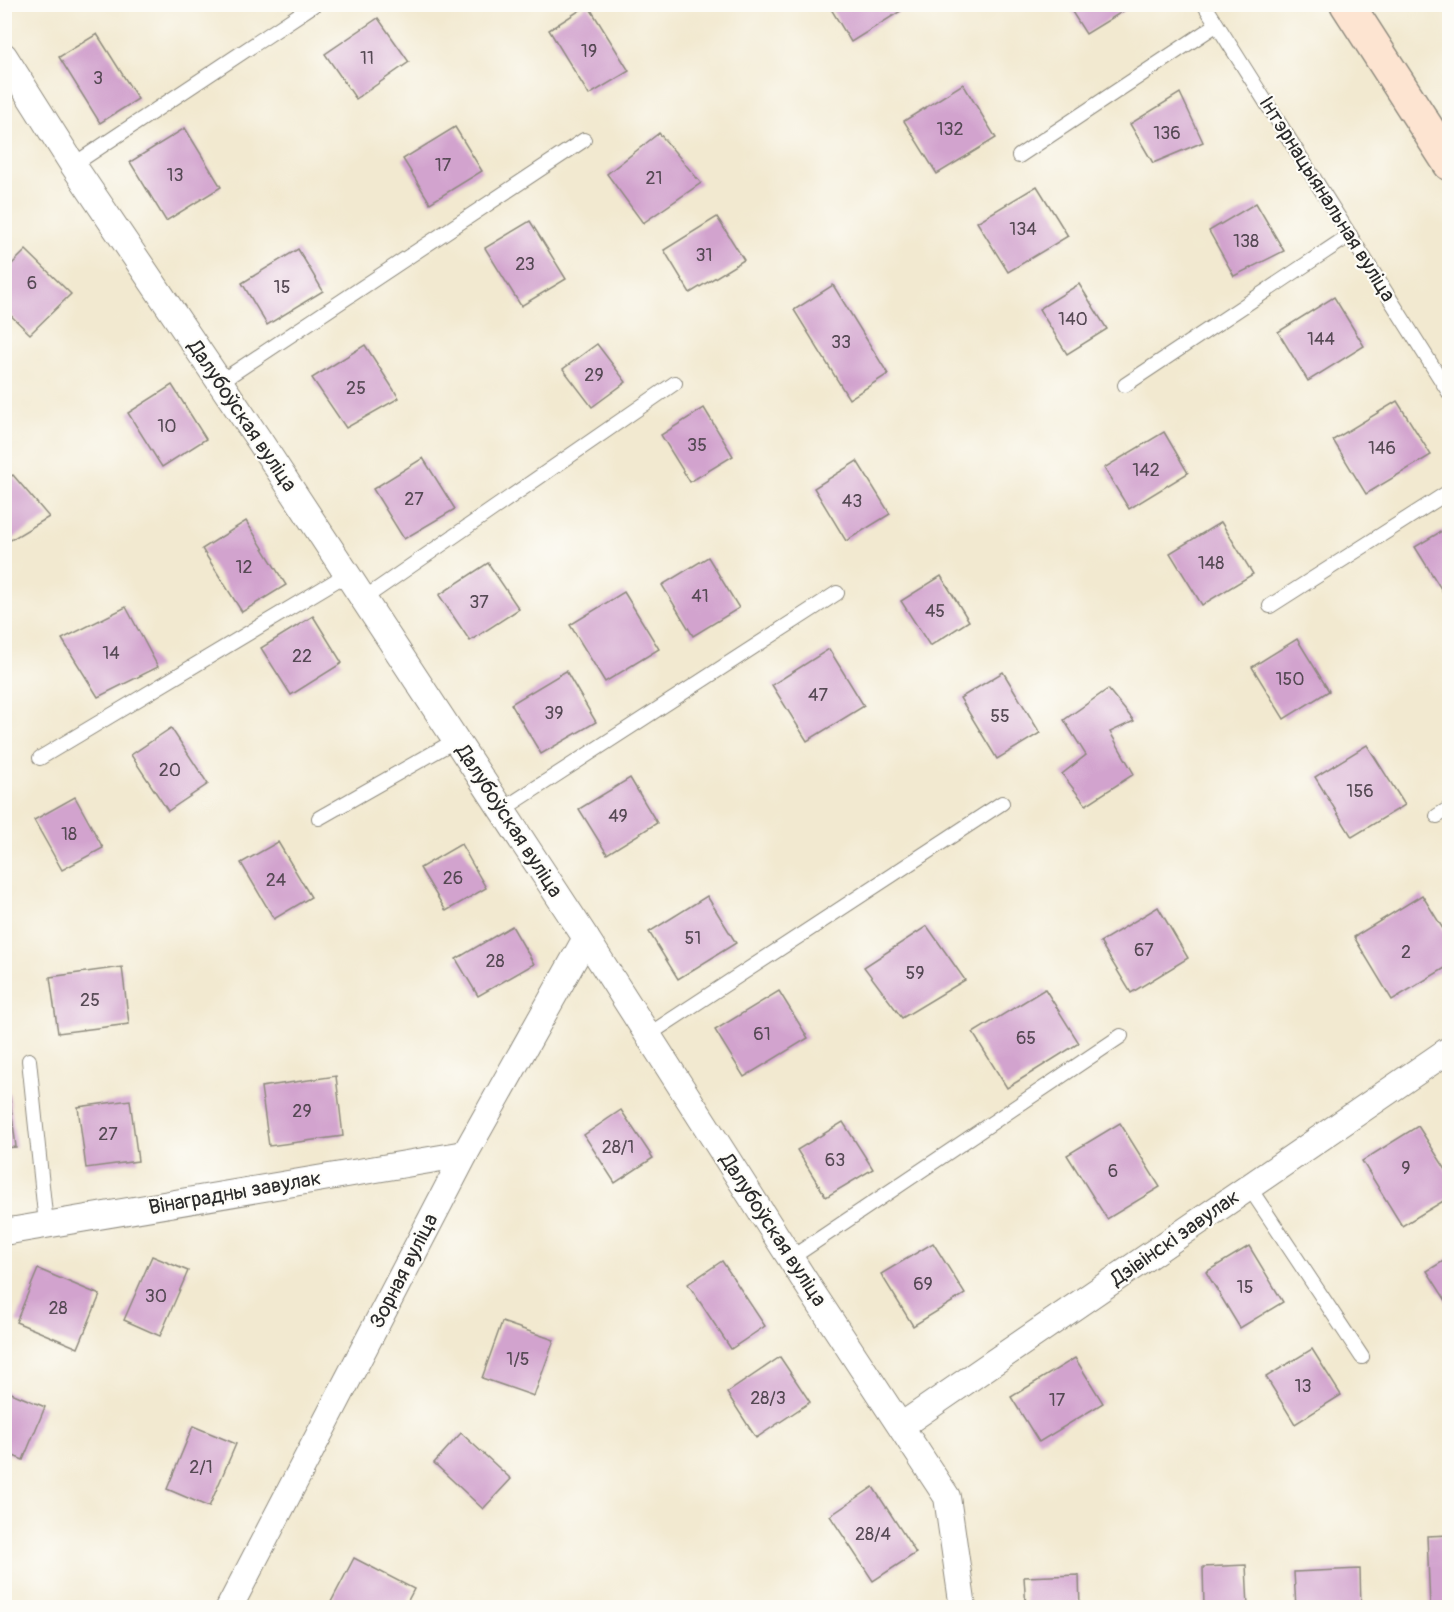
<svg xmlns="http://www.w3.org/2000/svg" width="1454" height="1612" viewBox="0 0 1454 1612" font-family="Pangolin,sans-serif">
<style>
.building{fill:#d2a3ce}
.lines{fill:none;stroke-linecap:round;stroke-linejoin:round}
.lane-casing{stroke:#8e8a7e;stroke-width:16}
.street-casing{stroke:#8e8a7e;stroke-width:28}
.secondary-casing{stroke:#8e8a7e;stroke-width:36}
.lane{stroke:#fff;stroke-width:14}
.street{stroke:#fff;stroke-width:26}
.secondary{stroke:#fde4d1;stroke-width:33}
.labels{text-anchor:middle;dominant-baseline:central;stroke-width:4.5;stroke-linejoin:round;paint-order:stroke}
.number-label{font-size:18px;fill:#554954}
.street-label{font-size:21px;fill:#2b2b2b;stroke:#fdfcf7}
</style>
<rect width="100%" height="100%" fill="#fdfcf7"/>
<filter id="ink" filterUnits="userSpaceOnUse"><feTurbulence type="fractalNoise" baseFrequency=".0167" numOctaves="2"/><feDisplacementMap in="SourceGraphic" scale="12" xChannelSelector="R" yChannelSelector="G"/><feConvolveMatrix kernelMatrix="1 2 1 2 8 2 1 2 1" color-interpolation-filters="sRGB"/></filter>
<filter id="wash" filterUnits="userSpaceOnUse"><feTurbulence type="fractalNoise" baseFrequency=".008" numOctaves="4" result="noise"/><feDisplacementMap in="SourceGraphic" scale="24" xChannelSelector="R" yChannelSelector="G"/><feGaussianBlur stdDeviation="1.35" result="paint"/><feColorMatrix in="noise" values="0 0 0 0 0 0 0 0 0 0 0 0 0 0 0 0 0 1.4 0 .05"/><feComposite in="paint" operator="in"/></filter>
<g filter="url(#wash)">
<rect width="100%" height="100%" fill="#f2e9d0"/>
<g id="blocks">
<g class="building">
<path d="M 828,4 L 902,4 L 904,9 L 851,42 Z"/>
<path d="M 1067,4 L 1128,4 L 1130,7 L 1086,34 Z"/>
<path d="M 588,5 L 629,71 L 589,95 L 549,30 Z"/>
<path d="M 378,18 L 409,62 L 356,99 L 325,54 Z"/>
<path d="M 97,34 L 138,99 L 100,123 L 59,57 Z"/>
<path d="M 963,84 L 996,138 L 937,174 L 904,121 Z"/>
<path d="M 1180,93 L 1203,142 L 1153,163 L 1130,124 Z"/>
<path d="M 4,113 L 12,124 L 4,128 Z"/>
<path d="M 455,127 L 482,171 L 430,203 L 403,159 Z"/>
<path d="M 185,128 L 221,187 L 166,221 L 130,162 Z"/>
<path d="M 659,133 L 701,183 L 643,223 L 607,174 Z"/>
<path d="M 1037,186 L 1068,236 L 1008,272 L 977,222 Z"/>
<path d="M 1256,203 L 1284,251 L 1234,276 L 1209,231 Z"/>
<path d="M 717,217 L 744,260 L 690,293 L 664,250 Z"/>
<path d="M 530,221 L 566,279 L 521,306 L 485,248 Z"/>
<path d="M 298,249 L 323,291 L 267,325 L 242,283 Z"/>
<path d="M 26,250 L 71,294 L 30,334 L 4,309 L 4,272 Z"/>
<path d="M 1079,284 L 1107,329 L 1067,354 L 1039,309 Z"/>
<path d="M 833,285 L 888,374 L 849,399 L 794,310 Z"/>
<path d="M 1334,297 L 1364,346 L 1308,381 L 1278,332 Z"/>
<path d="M 597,344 L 626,382 L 592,407 L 563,369 Z"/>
<path d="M 365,345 L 399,398 L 346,428 L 312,378 Z"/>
<path d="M 172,385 L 206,439 L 162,467 L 128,413 Z"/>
<path d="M 1397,401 L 1431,455 L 1366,494 L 1333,440 Z"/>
<path d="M 704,408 L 733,456 L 690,482 L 661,435 Z"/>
<path d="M 1164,432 L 1188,473 L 1129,509 L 1104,468 Z"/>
<path d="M 423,458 L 455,509 L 404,539 L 373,489 Z"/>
<path d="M 857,461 L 890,514 L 846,541 L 814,488 Z"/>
<path d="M 13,475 L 49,517 L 4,544 L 4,480 Z"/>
<path d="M 246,521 L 286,585 L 242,612 L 202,549 Z"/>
<path d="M 1221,522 L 1253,574 L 1202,605 L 1170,553 Z"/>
<path d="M 1450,526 L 1450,588 L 1443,592 L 1415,547 Z"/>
<path d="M 708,557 L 739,608 L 693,636 L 662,585 Z"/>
<path d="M 488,563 L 519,609 L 470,641 L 439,595 Z"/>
<path d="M 941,576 L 969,621 L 930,646 L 901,601 Z"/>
<path d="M 624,592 L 659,649 L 605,682 L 570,625 Z"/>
<path d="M 126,607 L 158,667 L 98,697 L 62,639 Z"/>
<path d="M 313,616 L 342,663 L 291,695 L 261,648 Z"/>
<path d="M 1297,639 L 1329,691 L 1284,719 L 1252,667 Z"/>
<path d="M 829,649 L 864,706 L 807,741 L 772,685 Z"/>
<path d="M 566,671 L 596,722 L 541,754 L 511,704 Z"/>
<path d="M 1003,672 L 1040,733 L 997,759 L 960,698 Z"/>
<path d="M 1108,689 L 1134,721 L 1110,732 L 1134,774 L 1086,805 L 1062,774 L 1086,755 L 1064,720 Z"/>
<path d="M 171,728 L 208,784 L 168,811 L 131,755 Z"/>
<path d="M 1367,745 L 1405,805 L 1352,837 L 1315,777 Z"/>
<path d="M 630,778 L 657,823 L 607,854 L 579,809 Z"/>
<path d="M 75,797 L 103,848 L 62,870 L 34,820 Z"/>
<path d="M 278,842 L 311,897 L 274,919 L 241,863 Z"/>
<path d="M 461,844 L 486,888 L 446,911 L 420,868 Z"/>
<path d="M 1422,895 L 1450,940 L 1450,965 L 1392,1000 L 1354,937 Z"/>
<path d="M 707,896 L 736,943 L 678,979 L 649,932 Z"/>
<path d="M 1158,907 L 1188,958 L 1131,993 L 1100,942 Z"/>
<path d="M 512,926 L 534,964 L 478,996 L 456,959 Z"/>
<path d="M 927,926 L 965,980 L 902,1018 L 864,967 Z"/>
<path d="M 122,967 L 129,1024 L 58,1033 L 50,977 Z"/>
<path d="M 1045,989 L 1079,1043 L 1007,1088 L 973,1033 Z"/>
<path d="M 779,991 L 808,1038 L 744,1077 L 715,1030 Z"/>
<path d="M 336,1076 L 343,1136 L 269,1146 L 261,1087 Z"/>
<path d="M 9,1092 L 16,1147 L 4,1148 L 4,1093 Z"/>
<path d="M 130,1100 L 138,1161 L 86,1168 L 78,1107 Z"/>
<path d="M 621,1110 L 653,1158 L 615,1183 L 584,1135 Z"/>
<path d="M 843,1122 L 873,1169 L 826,1197 L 797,1150 Z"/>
<path d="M 1120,1123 L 1160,1187 L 1107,1219 L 1067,1155 Z"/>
<path d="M 1418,1126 L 1450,1176 L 1450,1197 L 1402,1226 L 1362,1161 Z"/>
<path d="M 933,1243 L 965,1294 L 913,1326 L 881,1274 Z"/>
<path d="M 1249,1246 L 1283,1302 L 1240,1328 L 1206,1272 Z"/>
<path d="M 152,1256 L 188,1271 L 160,1336 L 124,1320 Z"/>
<path d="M 1450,1257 L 1450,1307 L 1427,1271 Z"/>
<path d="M 722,1261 L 765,1326 L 731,1349 L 688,1284 Z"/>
<path d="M 38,1269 L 100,1295 L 78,1348 L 16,1322 Z"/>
<path d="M 502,1322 L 554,1340 L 534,1396 L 482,1378 Z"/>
<path d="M 1312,1349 L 1341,1395 L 1295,1424 L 1266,1377 Z"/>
<path d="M 780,1357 L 810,1402 L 756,1438 L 727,1393 Z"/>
<path d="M 1075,1358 L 1103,1403 L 1039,1442 L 1011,1397 Z"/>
<path d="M 4,1390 L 45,1407 L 23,1460 L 4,1452 Z"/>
<path d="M 193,1426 L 236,1444 L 209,1507 L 167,1489 Z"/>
<path d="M 461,1433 L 511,1479 L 483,1509 L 434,1463 Z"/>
<path d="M 873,1487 L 916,1553 L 873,1581 L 830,1516 Z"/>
<path d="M 1450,1535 L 1450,1605 L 1430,1606 L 1427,1536 Z"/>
<path d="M 354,1558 L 414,1589 L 404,1608 L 341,1608 L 331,1602 Z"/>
<path d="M 1246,1565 L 1248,1608 L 1204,1608 L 1203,1567 Z"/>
<path d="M 1360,1569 L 1361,1608 L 1296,1608 L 1294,1572 Z"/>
<path d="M 1079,1575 L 1080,1608 L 1026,1608 L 1024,1577 Z"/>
</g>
</g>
</g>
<g filter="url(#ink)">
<use href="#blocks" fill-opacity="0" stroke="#8e8a7e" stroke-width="1.5"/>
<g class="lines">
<defs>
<g id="lane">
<path d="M 1204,4 L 1450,394"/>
<path d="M 1019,156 L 1216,25"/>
<path d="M 73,165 L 315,4"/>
<path d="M 220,382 L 584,140"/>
<path d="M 1125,385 L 1350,235"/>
<path d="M 363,599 L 675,383"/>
<path d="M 1270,606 L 1450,491"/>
<path d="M 40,758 L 347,574"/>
<path d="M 502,810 L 837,593"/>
<path d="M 1437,816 L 1450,808"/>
<path d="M 319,818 L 456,740"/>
<path d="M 648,1035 L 1002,803"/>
<path d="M 29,1060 L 46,1224"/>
<path d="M 1249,1187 L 1362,1357"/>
<path d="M 791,1258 L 1121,1036"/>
</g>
<g id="street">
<path d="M 4,56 L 73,165 L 259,440 L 586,938 L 812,1292 L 947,1497 L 963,1608"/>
<path d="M 4,1232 L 465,1154"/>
<path d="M 901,1426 L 1450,1049"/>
<path d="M 229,1608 L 465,1154 L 586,938"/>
</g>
<path id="secondary" d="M 1347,4 L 1450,164"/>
</defs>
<use href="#lane" class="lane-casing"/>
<use href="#street" class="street-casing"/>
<use href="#secondary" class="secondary-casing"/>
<use href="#lane" class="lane"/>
<use href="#street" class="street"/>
<use href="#secondary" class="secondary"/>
</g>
</g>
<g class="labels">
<g class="number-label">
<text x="589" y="51">19</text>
<text x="367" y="58">11</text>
<text x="98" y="78">3</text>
<text x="950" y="129">132</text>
<text x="1167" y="133">136</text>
<text x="443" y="165">17</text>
<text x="175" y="175">13</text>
<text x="654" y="178">21</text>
<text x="1023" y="229">134</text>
<text x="1246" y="241">138</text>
<text x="704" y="255">31</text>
<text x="525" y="264">23</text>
<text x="32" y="283">6</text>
<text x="282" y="287">15</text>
<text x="1073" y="319">140</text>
<text x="1321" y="339">144</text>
<text x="841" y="342">33</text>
<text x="594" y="375">29</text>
<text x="356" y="388">25</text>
<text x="167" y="426">10</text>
<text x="697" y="445">35</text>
<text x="1382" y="448">146</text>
<text x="1146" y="470">142</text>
<text x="414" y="499">27</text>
<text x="852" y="501">43</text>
<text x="1211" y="563">148</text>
<text x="244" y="567">12</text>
<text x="700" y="596">41</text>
<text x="479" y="602">37</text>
<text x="935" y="611">45</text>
<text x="111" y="653">14</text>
<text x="302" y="656">22</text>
<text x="1290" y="679">150</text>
<text x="818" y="695">47</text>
<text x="554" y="713">39</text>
<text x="1000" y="716">55</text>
<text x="170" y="770">20</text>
<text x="1360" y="791">156</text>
<text x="618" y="816">49</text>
<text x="69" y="834">18</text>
<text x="453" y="878">26</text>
<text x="276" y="880">24</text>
<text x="693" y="938">51</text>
<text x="1144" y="950">67</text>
<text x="1406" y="952">2</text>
<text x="495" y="961">28</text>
<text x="915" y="973">59</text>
<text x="90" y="1000">25</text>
<text x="762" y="1034">61</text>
<text x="1026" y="1038">65</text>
<text x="302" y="1111">29</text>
<text x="108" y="1134">27</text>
<text x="618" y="1147">28/1</text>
<text x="835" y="1160">63</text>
<text x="1406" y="1168">9</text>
<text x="1113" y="1171">6</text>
<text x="923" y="1284">69</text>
<text x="1245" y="1287">15</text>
<text x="156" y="1296">30</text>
<text x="58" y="1308">28</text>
<text x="518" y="1359">1/5</text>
<text x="1303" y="1386">13</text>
<text x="768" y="1398">28/3</text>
<text x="1057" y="1400">17</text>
<text x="201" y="1467">2/1</text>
<text x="873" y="1534">28/4</text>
</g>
<g class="street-label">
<text transform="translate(1327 199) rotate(58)">Інтэрнацыянальная вуліца</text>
<text transform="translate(242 416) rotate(56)">Далубоўская вуліца</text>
<text transform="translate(509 821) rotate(57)">Далубоўская вуліца</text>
<text transform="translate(235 1193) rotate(-10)">Вінаградны завулак</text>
<text transform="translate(773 1230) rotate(57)">Далубоўская вуліца</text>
<text transform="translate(1175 1238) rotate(-35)">Дзівінскі завулак</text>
<text transform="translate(404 1271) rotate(-63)">Зорная вуліца</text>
</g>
</g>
<rect width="1454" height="1612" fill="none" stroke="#fdfcf7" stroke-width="24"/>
</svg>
